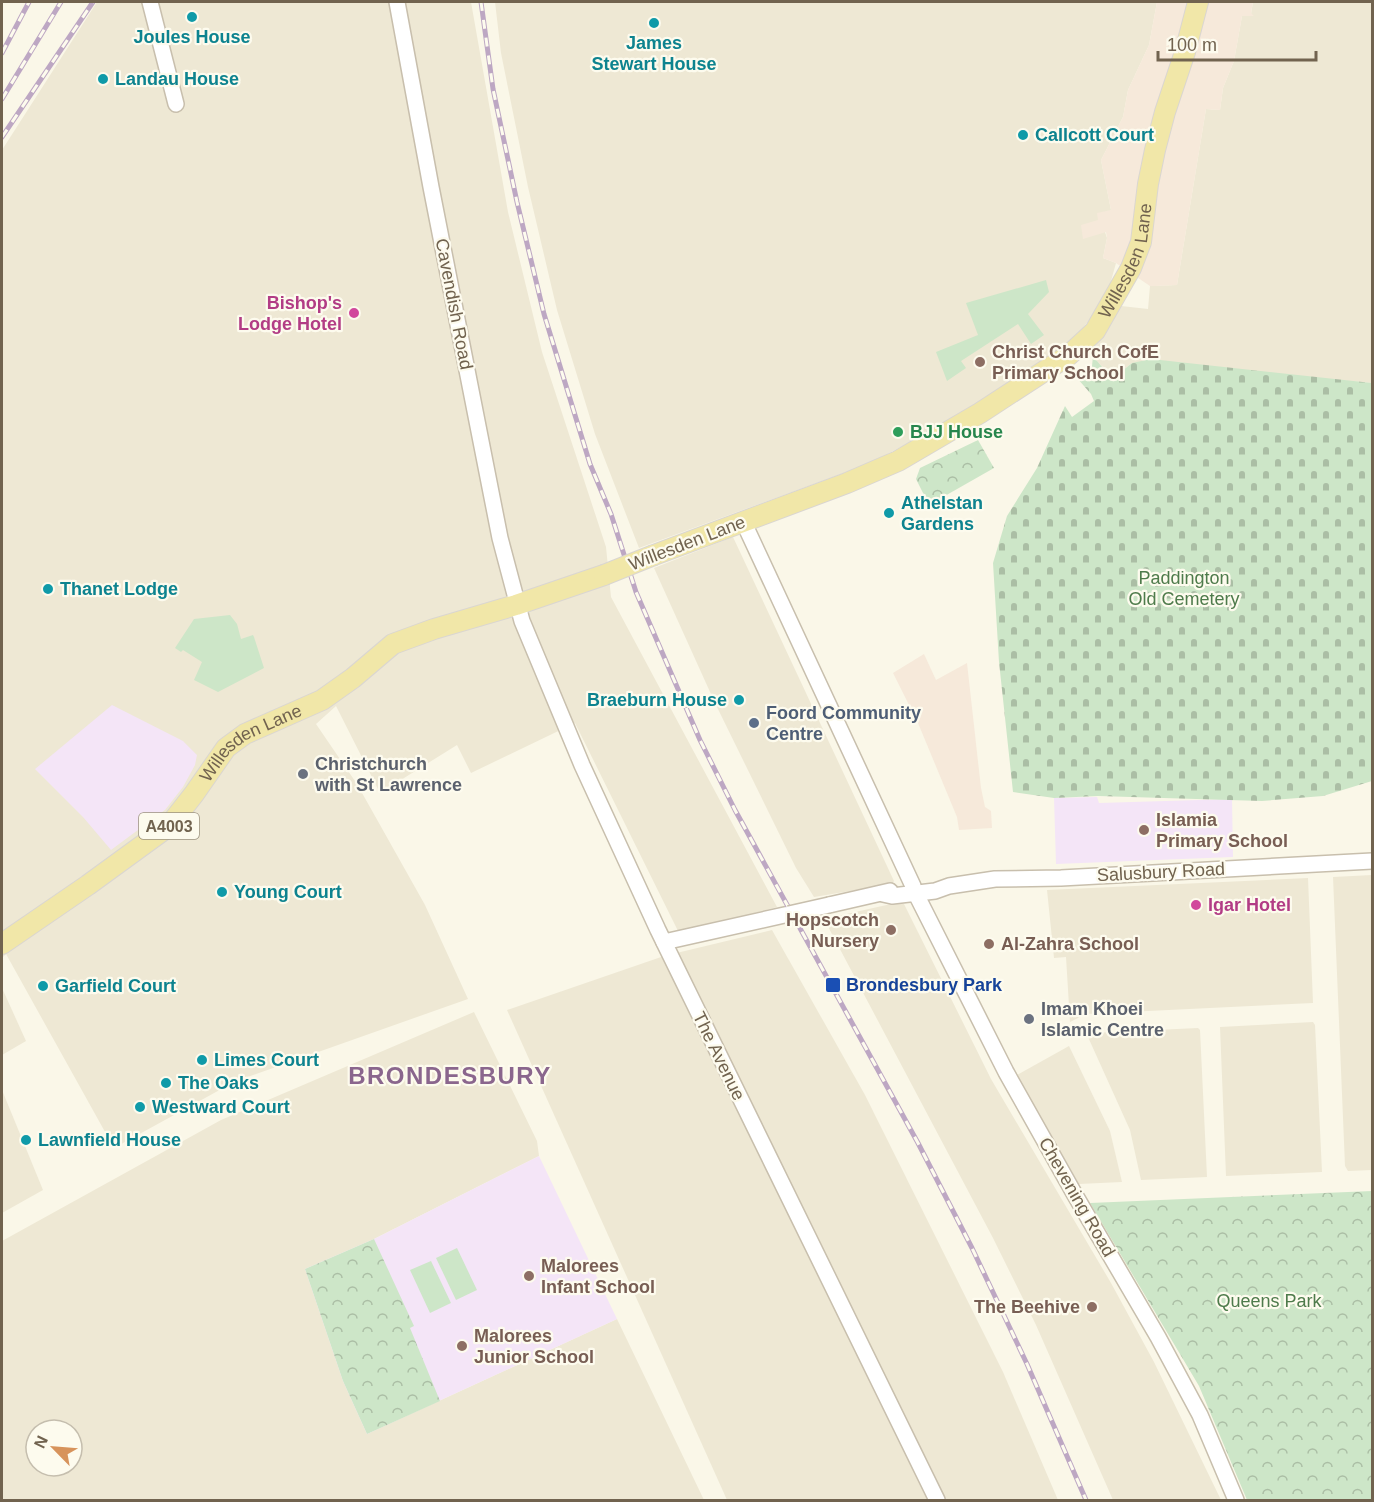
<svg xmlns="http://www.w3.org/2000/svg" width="1374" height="1502" viewBox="0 0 1374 1502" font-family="Helvetica,sans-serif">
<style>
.residential{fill:#eee8d4;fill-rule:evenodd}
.commercial{fill:#f6e9da}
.education{fill:#f4e5f7}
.grass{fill:#cde6c8}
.cemetery{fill:url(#cemetery-stones)}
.park{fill:url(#park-crowns)}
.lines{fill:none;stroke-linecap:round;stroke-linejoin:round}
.tertiary-casing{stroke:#c8bfad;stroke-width:18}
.primary-casing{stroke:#dad6d1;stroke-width:22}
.tertiary{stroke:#fff;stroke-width:15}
.primary{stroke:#f1e7a8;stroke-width:20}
.rail-casing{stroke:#bda7c3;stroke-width:5}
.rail{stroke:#fdfbee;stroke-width:3;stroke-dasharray:9;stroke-linecap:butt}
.tertiary-bridge-casing{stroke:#c8bfad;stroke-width:18;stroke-linecap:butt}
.primary-bridge-casing{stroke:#dad6d1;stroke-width:22;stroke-linecap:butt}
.tertiary-bridge{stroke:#fff;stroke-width:15}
.primary-bridge{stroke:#f1e7a8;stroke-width:20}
.culture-dot{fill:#0f9aa8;stroke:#fdfbee;stroke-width:2}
.hotel-dot{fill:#d1479c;stroke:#fdfbee;stroke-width:2}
.education-dot{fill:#8d6e63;stroke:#fdfbee;stroke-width:2}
.leisure-dot{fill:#2e9e5b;stroke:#fdfbee;stroke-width:2}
.service-dot{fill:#5c6f8a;stroke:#fdfbee;stroke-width:2}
.worship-dot{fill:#6b7280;stroke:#fdfbee;stroke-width:2}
.transit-dot{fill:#1a4fb4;stroke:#fdfbee;stroke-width:2}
.labels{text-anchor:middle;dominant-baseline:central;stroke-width:4.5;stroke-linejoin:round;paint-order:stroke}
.shield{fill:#fdfbee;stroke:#9b917f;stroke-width:1.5}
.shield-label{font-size:16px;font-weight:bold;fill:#71634f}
.culture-label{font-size:18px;font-weight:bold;fill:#0d838f;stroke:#fdfbee;text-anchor:start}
.street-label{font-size:18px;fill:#71634f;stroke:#fdfbee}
.hotel-label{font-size:18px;font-weight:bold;fill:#b23c85;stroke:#fdfbee;text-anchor:end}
.education-label{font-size:18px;font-weight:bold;fill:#785e54;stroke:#fdfbee;text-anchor:start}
.leisure-label{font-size:18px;font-weight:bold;fill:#27864d;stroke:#fdfbee;text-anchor:start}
.park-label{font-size:18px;fill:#4e7b4b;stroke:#fdfbee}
.service-label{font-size:18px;font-weight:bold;fill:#4e5e75;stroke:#fdfbee;text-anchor:start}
.worship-label{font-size:18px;font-weight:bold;fill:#5b616d;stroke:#fdfbee;text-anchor:start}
.transit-label{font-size:18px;font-weight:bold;fill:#164399;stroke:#fdfbee;text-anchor:start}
.district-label{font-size:24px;font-weight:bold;letter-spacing:1.5px;fill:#8a668d;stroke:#fdfbee}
</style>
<defs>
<pattern id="cemetery-stones" width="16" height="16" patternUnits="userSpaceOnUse" patternTransform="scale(1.5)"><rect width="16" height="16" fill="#cde6c8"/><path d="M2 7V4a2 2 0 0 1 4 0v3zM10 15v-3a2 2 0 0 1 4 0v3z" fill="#abbea5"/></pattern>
<pattern id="park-crowns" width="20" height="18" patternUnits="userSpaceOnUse" patternTransform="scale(1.5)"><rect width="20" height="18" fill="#cde6c8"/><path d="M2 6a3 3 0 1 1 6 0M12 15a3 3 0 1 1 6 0" fill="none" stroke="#abbea5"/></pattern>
</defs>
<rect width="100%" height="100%" fill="#faf7e8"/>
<g class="residential">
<path d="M 97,2 L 471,2 L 508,212 L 542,352 L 606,547 L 611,597 L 777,907 L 679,933 L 575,723 L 471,773 L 457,745 L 380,793 L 336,706 L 316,724 L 357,784 L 425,905 L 468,999 L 236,1081 L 114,1148 L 6,954 L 2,958 L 2,150 Z"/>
<path d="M 495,2 L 1157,2 L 1149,45 L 1128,90 L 1123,117 L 1101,160 L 1111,210 L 1105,232 L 1107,238 L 1103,258 L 1116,263 L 1106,299 L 1066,349 L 964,414 L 868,464 L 639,548 L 595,434 L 557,310 L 528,187 L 501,53 Z"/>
<path d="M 1253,2 L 1372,2 L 1372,383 L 1132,363 L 1112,379 L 1093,356 L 1089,346 L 1110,312 L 1121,306 L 1148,309 L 1150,286 L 1177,285 L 1206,109 L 1220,110 L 1223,88 L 1234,61 L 1242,16 L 1253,16 L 1251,14 Z"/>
<path d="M 733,537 L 894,881 L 892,884 L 814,897 L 796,868 L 715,703 L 654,568 Z"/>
<path d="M 1372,875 L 1372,1170 L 1348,1171 L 1345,1166 L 1333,877 Z"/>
<path d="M 1308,878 L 1313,1003 L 1086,1014 L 1070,1022 L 1066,957 L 1054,958 L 1047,890 Z"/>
<path d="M 900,902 L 904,904 L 991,1079 L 1111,1283 L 1154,1362 L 1221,1500 L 1113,1500 L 1036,1325 L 993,1238 L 824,919 Z"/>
<path d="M 772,930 L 865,1095 L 1003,1372 L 1058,1500 L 727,1500 L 507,1010 L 664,956 Z"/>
<path d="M 2,988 L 26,1041 L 2,1055 Z"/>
<path d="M 474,1012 L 537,1141 L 539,1156 L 374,1239 L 305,1269 L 343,1381 L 367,1434 L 617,1319 L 704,1500 L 2,1500 L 2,1241 L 221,1120 ZM 36,1430 L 72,1430 L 72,1466 L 36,1466 Z"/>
<path d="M 1313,1022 L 1315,1025 L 1322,1172 L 1226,1176 L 1220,1027 Z"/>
<path d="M 1198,1028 L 1200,1030 L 1207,1177 L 1141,1180 L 1130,1130 L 1088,1037 L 1092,1033 Z"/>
<path d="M 1069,1046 L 1110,1131 L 1122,1182 L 1079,1184 L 1017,1075 Z"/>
<path d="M 2,1090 L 43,1190 L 2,1213 Z"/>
</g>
<g class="commercial">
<path d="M 1157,2 L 1253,2 L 1251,13 L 1254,16 L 1242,16 L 1234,61 L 1223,88 L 1220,110 L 1206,109 L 1177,285 L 1155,286 L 1150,286 L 1116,263 L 1103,258 L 1107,238 L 1106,232 L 1083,239 L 1081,225 L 1098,220 L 1097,213 L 1111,210 L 1101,160 L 1123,117 L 1128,90 L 1149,45 Z"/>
<path d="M 924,654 L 936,680 L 967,663 L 981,788 L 985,807 L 991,811 L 992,828 L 959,830 L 957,817 L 918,723 L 893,673 Z"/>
</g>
<g class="education">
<path d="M 112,705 L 183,741 L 197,755 L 195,765 L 183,787 L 165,810 L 111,850 L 83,817 L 35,769 Z"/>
<path d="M 1097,797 L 1099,803 L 1232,799 L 1233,857 L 1056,864 L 1054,798 Z"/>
<path d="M 539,1156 L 617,1319 L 367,1434 L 343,1381 L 305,1269 L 374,1239 Z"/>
</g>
<g class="grass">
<path d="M 1046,280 L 1049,292 L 1028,314 L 1044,335 L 1031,344 L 1018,324 L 961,361 L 966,368 L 947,381 L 936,352 L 978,335 L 966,303 Z"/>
<path d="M 230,615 L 237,624 L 241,639 L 253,635 L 254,637 L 264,668 L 218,692 L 194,680 L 202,662 L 183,650 L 181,652 L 175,648 L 194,619 Z"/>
<path d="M 457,1248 L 477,1290 L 456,1300 L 436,1258 Z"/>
<path d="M 431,1261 L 451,1303 L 430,1313 L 410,1270 Z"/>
</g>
<path class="cemetery" d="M 1093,356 L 1112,379 L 1132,363 L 1151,359 L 1372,383 L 1372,781 L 1323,796 L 1262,801 L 1098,796 L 1054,798 L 1013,792 L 999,662 L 993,563 L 1007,516 L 1037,468 L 1065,406 L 1072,417 L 1094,401 L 1091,394 L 1077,378 L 1092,366 Z"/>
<g class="park">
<path d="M 978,440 L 994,468 L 929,505 L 916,479 L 920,468 Z"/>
<path d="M 1372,1191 L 1372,1500 L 1247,1500 L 1199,1386 L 1090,1203 Z"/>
<path d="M 374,1239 L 414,1326 L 410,1328 L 440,1401 L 367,1434 L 343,1381 L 305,1269 Z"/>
</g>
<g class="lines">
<defs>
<g id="tertiary">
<path d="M 150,2 L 176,104"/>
<path d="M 397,2 L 431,187 L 500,538 L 522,621 L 582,765 L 658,930 L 937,1500"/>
<path d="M 743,521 L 913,886"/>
<path d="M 883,894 L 892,896 L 935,891 L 949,886 L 995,879 L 1061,878 L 1372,861"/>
<path d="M 916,894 L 1006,1072 L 1075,1195 L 1158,1337 L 1200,1415 L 1236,1500"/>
<path d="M 829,905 L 890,891"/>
<path d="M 664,942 L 789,914"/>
</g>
<g id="primary">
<path id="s1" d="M 654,555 L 847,483 L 898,461 L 980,413 L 1069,355 L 1095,331 L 1131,268 L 1141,242 L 1148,184 L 1155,150 L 1165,112 L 1185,52 L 1198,2"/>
<path id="s2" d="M 2,944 L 88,885 L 169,826 L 194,794 L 226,748 L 245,734 L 322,700 L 353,678 L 393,644 L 434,629 L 516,605 L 604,575"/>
</g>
</defs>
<use href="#tertiary" class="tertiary-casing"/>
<use href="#primary" class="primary-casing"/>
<use href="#tertiary" class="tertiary"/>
<use href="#primary" class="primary"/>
<defs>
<g id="rail">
<path d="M 481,2 L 493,89 L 517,202 L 544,314 L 590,464 L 611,514 L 636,592 L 700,740 L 735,810 L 918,1143 L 972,1248 L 1027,1364 L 1086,1500"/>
<path d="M 2,53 L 29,2"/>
<path d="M 2,99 L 61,2"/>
<path d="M 2,137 L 93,2"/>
</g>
</defs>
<use href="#rail" class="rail-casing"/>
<use href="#rail" class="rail"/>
<defs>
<path id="tertiary-bridge" d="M 789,914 L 829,905"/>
<path id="primary-bridge" d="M 604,575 L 654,555"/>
</defs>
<use href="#tertiary-bridge" class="tertiary-bridge-casing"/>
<use href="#primary-bridge" class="primary-bridge-casing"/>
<use href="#tertiary-bridge" class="tertiary-bridge"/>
<use href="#primary-bridge" class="primary-bridge"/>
</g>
<g class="culture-dot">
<circle cx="192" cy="17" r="6"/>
<circle cx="654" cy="23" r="6"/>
<circle cx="103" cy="79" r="6"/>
<circle cx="1023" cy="135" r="6"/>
<circle cx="889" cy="513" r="6"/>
<circle cx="48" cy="589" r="6"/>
<circle cx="739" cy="700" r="6"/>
<circle cx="222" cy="892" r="6"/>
<circle cx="43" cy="986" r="6"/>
<circle cx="202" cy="1060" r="6"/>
<circle cx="166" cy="1083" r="6"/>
<circle cx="140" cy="1107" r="6"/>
<circle cx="26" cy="1140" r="6"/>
</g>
<g class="hotel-dot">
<circle cx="354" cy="313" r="6"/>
<circle cx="1196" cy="905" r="6"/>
</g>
<g class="education-dot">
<circle cx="980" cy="362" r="6"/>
<circle cx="1144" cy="830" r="6"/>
<circle cx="891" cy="930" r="6"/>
<circle cx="989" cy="944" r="6"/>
<circle cx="529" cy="1276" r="6"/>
<circle cx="1092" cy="1307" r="6"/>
<circle cx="462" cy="1346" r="6"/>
</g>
<circle class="leisure-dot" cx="898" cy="432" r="6"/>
<circle class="service-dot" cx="754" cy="723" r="6"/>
<g class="worship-dot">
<circle cx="303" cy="774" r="6"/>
<circle cx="1029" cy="1019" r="6"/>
</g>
<rect class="transit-dot" x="825" y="977" width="16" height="16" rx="3"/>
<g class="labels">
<rect class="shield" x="139" y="813" width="60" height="26" rx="4.5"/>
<g class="shield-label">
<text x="169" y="826">A4003</text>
</g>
<g class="culture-label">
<text x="192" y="37" text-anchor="middle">Joules House</text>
<text x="654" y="43" text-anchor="middle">James<tspan x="654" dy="21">Stewart House</tspan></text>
<text x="115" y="79">Landau House</text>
<text x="1035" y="135">Callcott Court</text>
<text x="901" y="503">Athelstan<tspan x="901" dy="21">Gardens</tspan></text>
<text x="60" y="589">Thanet Lodge</text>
<text x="727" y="700" text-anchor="end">Braeburn House</text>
<text x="234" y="892">Young Court</text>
<text x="55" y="986">Garfield Court</text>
<text x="214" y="1060">Limes Court</text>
<text x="178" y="1083">The Oaks</text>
<text x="152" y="1107">Westward Court</text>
<text x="38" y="1140">Lawnfield House</text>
</g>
<g class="street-label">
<text stroke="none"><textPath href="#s1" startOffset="576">Willesden Lane</textPath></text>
<text transform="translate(454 304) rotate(79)">Cavendish Road</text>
<text transform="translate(687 543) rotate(-21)">Willesden Lane</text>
<text stroke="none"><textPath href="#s2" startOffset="324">Willesden Lane</textPath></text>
<text transform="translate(1161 872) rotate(-3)">Salusbury Road</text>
<text transform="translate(719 1056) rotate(64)">The Avenue</text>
<text transform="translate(1077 1197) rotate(60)">Chevening Road</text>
</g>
<g class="hotel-label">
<text x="342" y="303">Bishop's<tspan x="342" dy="21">Lodge Hotel</tspan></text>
<text x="1208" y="905" text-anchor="start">Igar Hotel</text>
</g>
<g class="education-label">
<text x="992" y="352">Christ Church CofE<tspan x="992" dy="21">Primary School</tspan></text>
<text x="1156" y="820">Islamia<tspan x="1156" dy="21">Primary School</tspan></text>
<text x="879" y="920" text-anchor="end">Hopscotch<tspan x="879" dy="21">Nursery</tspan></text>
<text x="1001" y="944">Al-Zahra School</text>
<text x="541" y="1266">Malorees<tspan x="541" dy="21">Infant School</tspan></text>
<text x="1080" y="1307" text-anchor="end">The Beehive</text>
<text x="474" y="1336">Malorees<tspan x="474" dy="21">Junior School</tspan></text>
</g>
<g class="leisure-label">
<text x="910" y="432">BJJ House</text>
</g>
<g class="park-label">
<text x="1184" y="578">Paddington<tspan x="1184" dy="21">Old Cemetery</tspan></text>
<text x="1269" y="1301">Queens Park</text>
</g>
<g class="service-label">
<text x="766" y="713">Foord Community<tspan x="766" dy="21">Centre</tspan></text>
</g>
<g class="worship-label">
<text x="315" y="764">Christchurch<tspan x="315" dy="21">with St Lawrence</tspan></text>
<text x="1041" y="1009">Imam Khoei<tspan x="1041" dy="21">Islamic Centre</tspan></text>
</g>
<g class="transit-label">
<text x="846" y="985">Brondesbury Park</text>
</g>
<g class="district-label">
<text x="450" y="1075">BRONDESBURY</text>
</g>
</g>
<rect width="1374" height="1502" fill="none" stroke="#71634f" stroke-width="6"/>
<g transform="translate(54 1448) rotate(295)"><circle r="28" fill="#fdfbee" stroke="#c5beae" stroke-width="1.5"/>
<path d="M0-4.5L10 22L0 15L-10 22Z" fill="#d7935b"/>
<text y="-9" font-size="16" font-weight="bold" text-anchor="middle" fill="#71634f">N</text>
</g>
<path d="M1158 51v9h158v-9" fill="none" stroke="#71634f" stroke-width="3"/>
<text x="1167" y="51" font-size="18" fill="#71634f" stroke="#fdfbee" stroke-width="4.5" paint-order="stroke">100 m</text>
</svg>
